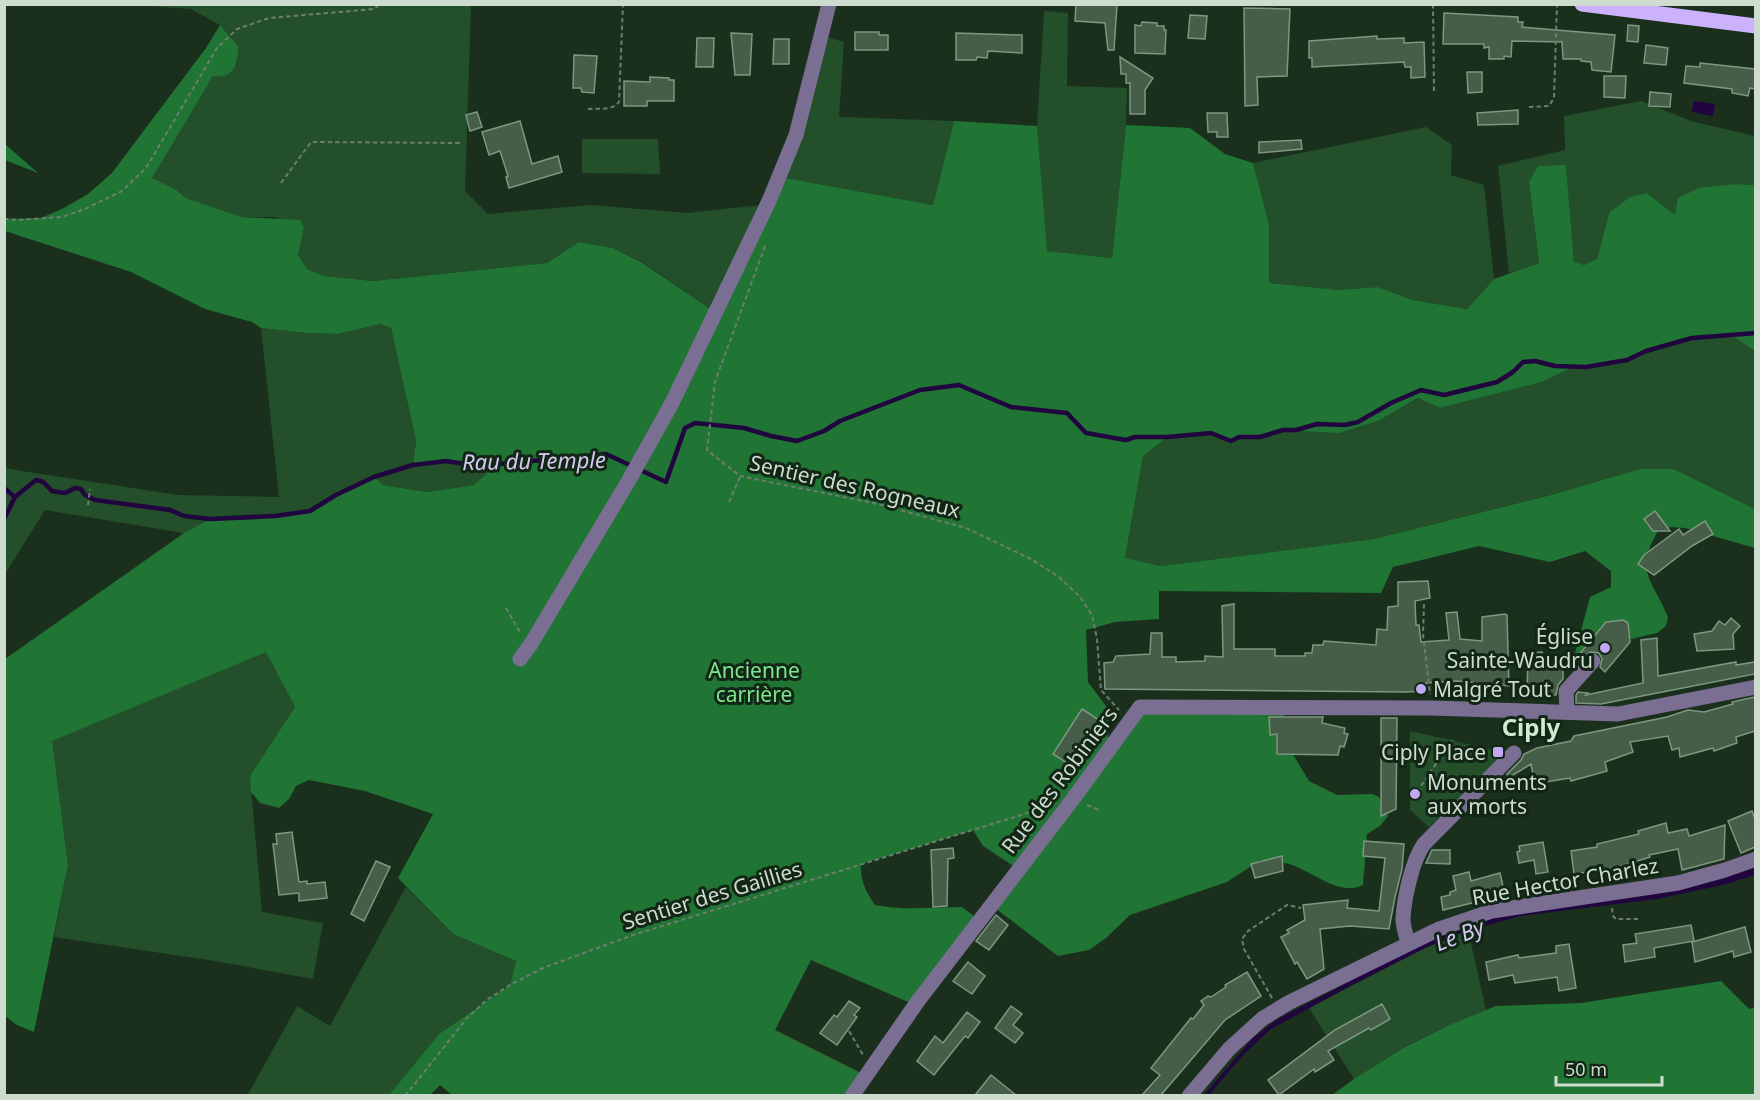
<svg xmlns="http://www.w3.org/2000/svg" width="1760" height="1100" viewBox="0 0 1760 1100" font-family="'Noto Sans',sans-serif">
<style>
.green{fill:#23502b}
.forest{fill:#207434}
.water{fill:#21053f}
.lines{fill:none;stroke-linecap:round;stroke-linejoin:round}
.stream{stroke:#21053f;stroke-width:4.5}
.building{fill:#465d48;stroke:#7e9780;stroke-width:1.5}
.path{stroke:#6d7e6f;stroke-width:2;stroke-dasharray:4.5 3;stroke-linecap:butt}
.minor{stroke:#7b6e93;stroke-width:15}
.major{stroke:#ccb2fd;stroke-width:15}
.poi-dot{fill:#c2a8f3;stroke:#112614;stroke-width:2}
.labels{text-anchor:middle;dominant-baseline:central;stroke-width:6;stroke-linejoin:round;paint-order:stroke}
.street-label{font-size:21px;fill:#cedbcf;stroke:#112614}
.poi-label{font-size:21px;fill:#cedbcf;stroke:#112614;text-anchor:end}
.park-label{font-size:21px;fill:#7ee68e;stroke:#112614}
.water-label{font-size:22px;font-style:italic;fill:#d6c8f4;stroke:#112614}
.quarter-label{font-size:24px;font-weight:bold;fill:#cfead1;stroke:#112614}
</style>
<rect width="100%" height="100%" fill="#1a301d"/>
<g class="green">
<path d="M 137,5 L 471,5 L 465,191 L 488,214 L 590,205 L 687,213 L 761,205 L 715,312 L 642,262 L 613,248 L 579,242 L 547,263 L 373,281 L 324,276 L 307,269 L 298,255 L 304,228 L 275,217 L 242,217 L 186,198 L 175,189 L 151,178 L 213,76 L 231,73 L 237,64 L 238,46 L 220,25 L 191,9 Z"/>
<path d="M 1044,11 L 1068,13 L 1067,86 L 1127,88 L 1126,125 L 1112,258 L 1046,251 L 1037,126 Z"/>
<path d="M 822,36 L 844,42 L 839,117 L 954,121 L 933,205 L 780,177 Z"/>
<path d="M 1641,101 L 1691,121 L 1755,136 L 1755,185 L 1738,184 L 1676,216 L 1647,193 L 1609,213 L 1597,259 L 1584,265 L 1574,263 L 1566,165 L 1529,182 L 1539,263 L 1509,273 L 1498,166 L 1565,150 L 1564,116 Z"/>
<path d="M 1426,127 L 1452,145 L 1451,175 L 1484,185 L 1494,279 L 1467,309 L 1412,300 L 1378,287 L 1338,290 L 1269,283 L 1269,224 L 1253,163 Z"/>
<path d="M 582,139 L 658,139 L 660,174 L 582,173 Z"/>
<path d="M 380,324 L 391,328 L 416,441 L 413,465 L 446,461 L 478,466 L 497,464 L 474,485 L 427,492 L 383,485 L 336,495 L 310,511 L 275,516 L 211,519 L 184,533 L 45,510 L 5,574 L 5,466 L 9,469 L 178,495 L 279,497 L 261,328 L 306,333 L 338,334 Z"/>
<path d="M 1729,334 L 1755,351 L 1755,509 L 1674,469 L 1640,469 L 1551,495 L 1374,539 L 1161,566 L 1125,558 L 1143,455 L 1167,437 L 1211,433 L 1231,441 L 1239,437 L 1283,430 L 1380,420 L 1419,398 L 1440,408 L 1542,382 L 1571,368 L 1628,360 L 1646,351 L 1692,338 Z"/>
<path d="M 266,651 L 295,707 L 250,777 L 262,912 L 323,923 L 313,979 L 215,961 L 54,937 L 68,865 L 51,740 Z"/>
<path d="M 1410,731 L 1507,753 L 1429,827 L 1410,810 Z"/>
<path d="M 406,887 L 453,934 L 516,961 L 510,985 L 439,1034 L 389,1095 L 247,1096 L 297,1006 L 330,1026 Z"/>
<path d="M 1468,930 L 1486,1010 L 1449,1025 L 1406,1046 L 1354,1079 L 1309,1008 L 1425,948 Z"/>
</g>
<g class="forest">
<path d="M 220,25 L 238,46 C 238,65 235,79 213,76 L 152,178 L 175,189 L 186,198 L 242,217 L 300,220 L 304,228 L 298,255 L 307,269 L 324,276 L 373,281 L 547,263 L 579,242 L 613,248 L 641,262 L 715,312 L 780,177 L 933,205 L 954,121 L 1037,126 L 1047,251 L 1112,258 L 1126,125 L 1190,128 L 1225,154 L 1253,163 L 1269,224 L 1269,283 L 1338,290 L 1378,287 L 1412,300 L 1467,309 L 1494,279 L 1539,263 L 1529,182 L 1538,166 L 1566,165 L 1574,262 L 1584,265 L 1597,259 L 1609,213 L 1630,197 L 1647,193 L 1675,215 L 1678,198 L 1699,188 L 1738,184 L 1755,185 L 1755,351 L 1729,334 L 1692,338 L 1646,351 L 1628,360 L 1586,367 L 1571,368 L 1542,382 L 1440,408 L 1418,398 L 1380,420 L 1339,433 L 1283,430 L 1260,437 L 1240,437 L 1231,441 L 1211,433 L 1167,437 L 1143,456 L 1125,558 L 1161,566 L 1374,539 L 1551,495 L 1640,469 L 1674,469 L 1755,509 L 1755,548 L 1685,528 L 1671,527 L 1658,531 C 1634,572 1652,579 1668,617 L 1666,626 L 1657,633 L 1631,639 L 1625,634 L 1628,623 L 1623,620 L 1617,621 L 1614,625 L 1608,620 L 1581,651 L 1590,660 L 1584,667 L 1579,663 L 1575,653 L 1590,597 L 1611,587 L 1611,571 L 1585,551 L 1550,562 L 1479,546 L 1393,567 L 1381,593 L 1159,591 L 1159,619 L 1115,622 L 1086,630 L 1088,682 L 1109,710 L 1108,742 L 1105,742 L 1105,750 L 1140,707 L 1284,707 L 1284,728 L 1291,751 L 1309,781 L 1337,795 L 1372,794 L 1379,797 L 1388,816 L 1380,826 L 1367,834 L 1363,885 C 1339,897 1313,871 1289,864 C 1280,862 1270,861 1261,860 L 1227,882 L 1130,915 L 1106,938 L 1089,950 L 1058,956 L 991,905 L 1018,869 L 983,846 L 973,830 L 861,864 C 860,880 866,892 875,905 C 904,911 932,907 962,907 L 979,920 L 915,1005 L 811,960 L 775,1030 L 865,1075 L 852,1095 L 453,1096 L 440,1085 L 430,1095 L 389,1095 L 439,1034 L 510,985 L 516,961 L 453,934 L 398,878 L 433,814 L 365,791 L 309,780 L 296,786 L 289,799 L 279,808 L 260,803 L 251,792 L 250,776 L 295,707 L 266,652 L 52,741 L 68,865 L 34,1032 L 17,1025 L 5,1016 L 5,659 L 184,533 L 210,519 L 275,516 L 310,511 L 336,495 L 374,477 L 383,485 L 427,492 L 474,485 L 496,465 L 478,466 L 446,461 L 413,465 L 416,441 L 391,328 L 380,324 L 338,334 L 306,333 L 261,328 L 252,322 L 205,309 L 131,272 L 5,231 L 4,219 L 41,218 L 62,209 L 88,194 L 112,173 L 206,48 Z"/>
<path d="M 5,144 L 38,173 L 5,160 Z"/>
<path d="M 1721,981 L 1749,1009 L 1755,1007 L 1755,1095 L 1332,1095 L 1354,1079 L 1403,1048 L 1449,1025 L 1496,1006 L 1581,1003 Z"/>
</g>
<g class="water">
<path d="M 1694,101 L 1715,104 L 1713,116 L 1692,112 Z"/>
<path d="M 1755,868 L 1755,875 L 1723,885 L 1657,899 L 1520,916 L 1461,933 L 1425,948 L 1350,986 L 1271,1029 L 1243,1055 L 1209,1095 L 1203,1096 L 1253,1038 L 1276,1020 L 1423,943 L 1481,919 L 1723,878 Z"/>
</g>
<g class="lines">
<g class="stream">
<path d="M 4,488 L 15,497 L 36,480 L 43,482 L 52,491 L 65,493 L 75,488 L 81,489 L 85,495 L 95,500 L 170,510 L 184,516 L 210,519 L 275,516 L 310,511 L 336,495 L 374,477 L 413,465 L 446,461 L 478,466 L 606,454 L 666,482 L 685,428 L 695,423 L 744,428 L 771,436 L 797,441 L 824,431 L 840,421 L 920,390 L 959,385 L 1011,407 L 1067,413 L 1086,433 L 1126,440 L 1135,437 L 1167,437 L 1211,433 L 1231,441 L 1239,437 L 1260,437 L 1283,430 L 1296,430 L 1317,424 L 1345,425 L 1358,422 L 1391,403 L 1421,390 L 1444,395 L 1497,382 L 1513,372 L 1523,362 L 1535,361 L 1555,366 L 1586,367 L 1627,360 L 1646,351 L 1692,338 L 1756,333"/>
<path d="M 4,519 L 15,497"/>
</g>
</g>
<g class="building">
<path d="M 1076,4 L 1117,5 L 1114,50 L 1108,50 L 1105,23 L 1075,21 Z"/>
<path d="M 1244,8 L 1290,9 L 1287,76 L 1257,77 L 1258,105 L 1245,106 Z"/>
<path d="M 1444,13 L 1518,17 L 1518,22 L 1523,22 L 1522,27 L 1615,35 L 1611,72 L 1592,70 L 1591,62 L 1581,61 L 1581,59 L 1563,59 L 1562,42 L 1512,41 L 1511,57 L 1504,56 L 1504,59 L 1489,59 L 1489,47 L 1484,48 L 1484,44 L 1443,44 Z"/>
<path d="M 1190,15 L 1207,16 L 1205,39 L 1188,38 Z"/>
<path d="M 1142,22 L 1157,23 L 1157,26 L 1164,26 L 1164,30 L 1166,30 L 1165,54 L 1135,53 L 1135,25 L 1141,26 Z"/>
<path d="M 1628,25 L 1639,26 L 1638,42 L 1627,41 Z"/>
<path d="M 855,32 L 879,32 L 879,35 L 888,35 L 888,50 L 855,50 Z"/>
<path d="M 731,33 L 752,34 L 750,75 L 735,75 Z"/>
<path d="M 956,33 L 1022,35 L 1022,53 L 988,51 L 987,58 L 977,57 L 976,60 L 956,60 Z"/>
<path d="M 1377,36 L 1377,39 L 1404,38 L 1404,43 L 1424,42 L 1425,77 L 1411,78 L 1411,67 L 1405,67 L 1404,62 L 1312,67 L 1312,58 L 1309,58 L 1309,41 Z"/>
<path d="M 697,38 L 714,38 L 713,67 L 696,67 Z"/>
<path d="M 774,39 L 789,39 L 789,64 L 773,64 Z"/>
<path d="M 1646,45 L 1668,48 L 1666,65 L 1644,63 Z"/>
<path d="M 574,55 L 597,56 L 594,93 L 582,92 L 581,88 L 573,88 Z"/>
<path d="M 1120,57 L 1153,78 L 1145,90 L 1145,114 L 1130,114 L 1130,83 L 1126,83 L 1126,74 L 1121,74 Z"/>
<path d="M 1700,63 L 1755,69 L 1755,89 L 1750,88 L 1748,96 L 1732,93 L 1732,89 L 1684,83 L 1686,66 L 1700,67 Z"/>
<path d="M 1467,72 L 1482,72 L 1482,92 L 1468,93 Z"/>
<path d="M 1604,76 L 1626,76 L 1625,98 L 1604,97 Z"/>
<path d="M 650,77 L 669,78 L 669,80 L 674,80 L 674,101 L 647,101 L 647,106 L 624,106 L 624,81 L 650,82 Z"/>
<path d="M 1650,92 L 1671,94 L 1670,107 L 1649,106 Z"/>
<path d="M 1518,110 L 1518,124 L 1478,125 L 1477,113 Z"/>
<path d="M 477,112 L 482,127 L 470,131 L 466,115 Z"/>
<path d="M 1207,113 L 1227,113 L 1228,137 L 1217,137 L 1217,132 L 1208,132 Z"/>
<path d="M 520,121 L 532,164 L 558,156 L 562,172 L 509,188 L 506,177 L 508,176 L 500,151 L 489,155 L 482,132 Z"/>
<path d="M 1301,140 L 1302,149 L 1259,153 L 1259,142 Z"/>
<path d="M 1655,511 L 1670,531 L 1653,531 L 1644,519 Z"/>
<path d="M 1705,521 L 1713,534 L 1692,546 L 1654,575 L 1638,564 L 1644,555 L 1679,529 L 1683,535 Z"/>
<path d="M 1428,581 L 1430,598 L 1415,601 L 1416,625 L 1419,625 L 1421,642 L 1449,640 L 1446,613 L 1457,612 L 1460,639 L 1482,641 L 1482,617 L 1505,614 L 1507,615 L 1509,686 L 1457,681 L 1426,683 L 1426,691 L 1405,692 L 1105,689 L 1104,663 L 1113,662 L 1116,656 L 1150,654 L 1151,633 L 1162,633 L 1162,657 L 1176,657 L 1176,662 L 1205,661 L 1205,656 L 1223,657 L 1222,606 L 1234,604 L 1234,649 L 1275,649 L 1275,656 L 1305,656 L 1305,653 L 1312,653 L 1313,645 L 1323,645 L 1324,641 L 1376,645 L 1377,629 L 1387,630 L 1388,607 L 1398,606 L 1398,582 Z"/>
<path d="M 1731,618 L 1740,626 L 1733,634 L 1734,649 L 1697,651 L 1694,634 L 1712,631 L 1719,621 L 1725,625 Z"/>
<path d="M 1623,620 L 1628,623 L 1630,642 L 1605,672 L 1600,667 L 1602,659 L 1599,653 L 1591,652 L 1585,655 L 1581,652 L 1606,622 Z"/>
<path d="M 1657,638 L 1658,676 L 1736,662 L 1736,665 L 1755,662 L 1755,674 L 1601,704 L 1576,703 L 1576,695 L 1578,692 L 1588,693 L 1586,695 L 1643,683 L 1641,640 Z"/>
<path d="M 1542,652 L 1542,664 L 1563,663 L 1563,679 L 1558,685 L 1556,695 L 1527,693 L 1528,653 Z"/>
<path d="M 1755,697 L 1755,731 L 1736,737 L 1737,743 L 1714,751 L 1713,748 L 1680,757 L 1679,748 L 1672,750 L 1668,736 L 1630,742 L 1633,752 L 1605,762 L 1607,771 L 1571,781 L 1570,778 L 1545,782 L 1546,784 L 1535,786 L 1531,764 L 1508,778 L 1507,774 L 1521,760 L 1524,754 L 1537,748 L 1571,741 L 1574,736 L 1667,717 L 1688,710 L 1704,712 L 1733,704 L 1732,702 Z"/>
<path d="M 1082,709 L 1102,722 L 1073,767 L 1053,754 Z"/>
<path d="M 1269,717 L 1323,717 L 1322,723 L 1345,728 L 1344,733 L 1348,734 L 1344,747 L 1340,746 L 1338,755 L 1277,754 L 1277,734 L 1270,735 Z"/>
<path d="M 1381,718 L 1397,718 L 1396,809 L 1381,816 Z"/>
<path d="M 1752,811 L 1755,819 L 1755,847 L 1741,853 L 1728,821 Z"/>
<path d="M 1666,823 L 1668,833 L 1687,829 L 1689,836 L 1725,825 L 1724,859 L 1682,870 L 1678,849 L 1649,855 L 1650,857 L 1614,868 L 1574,874 L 1571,851 L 1597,847 L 1597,844 L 1639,834 L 1638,831 Z"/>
<path d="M 292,832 L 299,882 L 307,881 L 307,884 L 325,882 L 327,898 L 299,901 L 299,893 L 279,895 L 273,844 L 277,844 L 276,834 Z"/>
<path d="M 1364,841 L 1404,844 L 1402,869 L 1395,897 L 1389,929 L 1350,926 L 1320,929 L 1324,969 L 1307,979 L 1297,962 L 1295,964 L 1281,937 L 1289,933 L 1287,930 L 1305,920 L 1303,905 L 1348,900 L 1347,908 L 1379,911 L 1385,858 L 1363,856 Z"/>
<path d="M 1543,842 L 1548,872 L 1536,874 L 1534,860 L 1519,863 L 1517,852 L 1520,851 L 1519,846 Z"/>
<path d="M 953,848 L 954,858 L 948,859 L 947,906 L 933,907 L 931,850 Z"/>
<path d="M 1432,850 L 1450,850 L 1450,864 L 1426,863 Z"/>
<path d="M 1282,856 L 1283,871 L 1255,878 L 1251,864 Z"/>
<path d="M 376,861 L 390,867 L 364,921 L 351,914 Z"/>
<path d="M 1469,872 L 1471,881 L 1500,873 L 1505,895 L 1443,910 L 1441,897 L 1450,895 L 1450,892 L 1456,890 L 1453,876 Z"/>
<path d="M 996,915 L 1008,925 L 989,950 L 976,941 Z"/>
<path d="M 1691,925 L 1694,941 L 1654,948 L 1655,957 L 1625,962 L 1623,945 L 1637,943 L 1635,934 Z"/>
<path d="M 1745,927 L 1751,952 L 1734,957 L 1733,951 L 1695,962 L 1692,942 Z"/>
<path d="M 1569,944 L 1576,988 L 1559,991 L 1557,977 L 1515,983 L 1513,975 L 1489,980 L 1486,962 L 1518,955 L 1519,958 L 1556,953 L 1556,946 Z"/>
<path d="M 968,962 L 985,976 L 972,994 L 953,981 Z"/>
<path d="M 1247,972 L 1261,996 L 1225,1020 L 1161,1095 L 1142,1095 L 1160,1075 L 1151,1068 L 1191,1018 L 1193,1019 L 1204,1005 L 1201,1001 L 1208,996 L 1211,997 L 1226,987 L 1225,985 Z"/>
<path d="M 849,1001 L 860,1008 L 854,1015 L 857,1017 L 837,1045 L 820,1033 L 834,1015 L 837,1017 Z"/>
<path d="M 1382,1004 L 1390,1019 L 1371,1030 L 1369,1028 L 1328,1051 L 1334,1060 L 1315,1072 L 1314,1069 L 1279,1095 L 1268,1080 L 1335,1030 Z"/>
<path d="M 1011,1006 L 1022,1014 L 1013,1025 L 1023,1033 L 1015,1043 L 995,1028 Z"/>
<path d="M 967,1012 L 980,1022 L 968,1038 L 965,1036 L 934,1075 L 917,1061 L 935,1036 L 943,1043 Z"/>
<path d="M 991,1075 L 1016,1095 L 975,1095 Z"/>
</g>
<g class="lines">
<g class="path">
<path d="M 1433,4 L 1434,92"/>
<path d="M 1529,107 L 1549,106 L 1554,98 L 1557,4"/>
<path d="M 588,109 C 599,108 612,111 619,102 L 623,4"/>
<path d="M 281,183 L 311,142 L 462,143"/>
<path d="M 4,219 L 18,220 L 62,217 L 85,209 L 122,191 L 146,168 L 217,48 L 237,29 L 269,18 L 374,9 L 380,4"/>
<path d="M 765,246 L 715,382 L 707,450 L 740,476 L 878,504 L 966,528 L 1031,559 L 1059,577 L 1080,597 L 1092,615 L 1097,639 L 1101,690 L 1119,710"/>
<path d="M 729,502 L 740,477"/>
<path d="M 88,505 L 90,489"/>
<path d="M 1424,604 L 1423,634 L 1430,694"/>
<path d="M 506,608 L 521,634"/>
<path d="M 1417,792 L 1452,740"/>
<path d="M 1087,805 L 1101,811"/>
<path d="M 1612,908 L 1613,916 L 1616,919 L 1638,919"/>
<path d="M 1272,998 L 1244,949 L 1242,939 L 1248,931 L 1287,905 L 1301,908"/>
<path d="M 849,1031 L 863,1055"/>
<path d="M 405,1096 L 467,1018 L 488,999 L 510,985 L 543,968 L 633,935 L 1047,807"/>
</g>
<g class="minor">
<path d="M 520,659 L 531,644 L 629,480 L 672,403 L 769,201 L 796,135 L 829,4"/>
<path d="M 1567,711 L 1566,691 L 1593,661"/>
<path d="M 1408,943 C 1406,935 1403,927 1403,919 C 1404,898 1412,861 1424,844 L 1514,753"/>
<path d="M 852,1096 L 918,1001 L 1073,799 L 1140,707 L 1432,708 L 1618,714 L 1756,687"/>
<path d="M 1189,1096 L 1229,1049 L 1262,1019 L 1288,1003 L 1439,929 L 1492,911 L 1678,883 L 1725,870 L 1756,859"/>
</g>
<path class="major" d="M 1582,4 L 1756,26"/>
</g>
<g class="poi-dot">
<circle cx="1605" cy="648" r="6"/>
<circle cx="1421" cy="689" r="6"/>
<rect x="1492" y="746" width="12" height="12" rx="3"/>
<circle cx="1415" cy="794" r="6"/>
</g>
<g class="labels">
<g class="street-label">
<text transform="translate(855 486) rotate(13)">Sentier des Rogneaux</text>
<text transform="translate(1059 780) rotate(-53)">Rue des Robiniers</text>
<text transform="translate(1565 881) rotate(-10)">Rue Hector Charlez</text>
<text transform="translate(712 895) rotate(-17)">Sentier des Gaillies</text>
</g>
<g class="poi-label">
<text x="1593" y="636">Église<tspan x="1593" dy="24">Sainte-Waudru</tspan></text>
<text x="1433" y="689" text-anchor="start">Malgré Tout</text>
<text x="1486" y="752">Ciply Place</text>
<text x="1427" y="782" text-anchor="start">Monuments<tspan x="1427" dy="24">aux morts</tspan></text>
</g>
<g class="park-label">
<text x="754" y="670">Ancienne<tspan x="754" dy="24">carrière</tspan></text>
</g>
<g class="water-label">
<text transform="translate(534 460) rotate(-1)">Rau du Temple</text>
<text transform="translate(1459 934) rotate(-21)">Le By</text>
</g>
<g class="quarter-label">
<text x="1531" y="726">Ciply</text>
</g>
</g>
<rect width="1760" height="1100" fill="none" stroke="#cedbcf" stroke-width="12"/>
<path d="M1556 1076v9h106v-9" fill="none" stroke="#cedbcf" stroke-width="3"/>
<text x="1565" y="1076" font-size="18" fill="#cedbcf" stroke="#112614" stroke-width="4.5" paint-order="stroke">50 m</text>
</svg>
